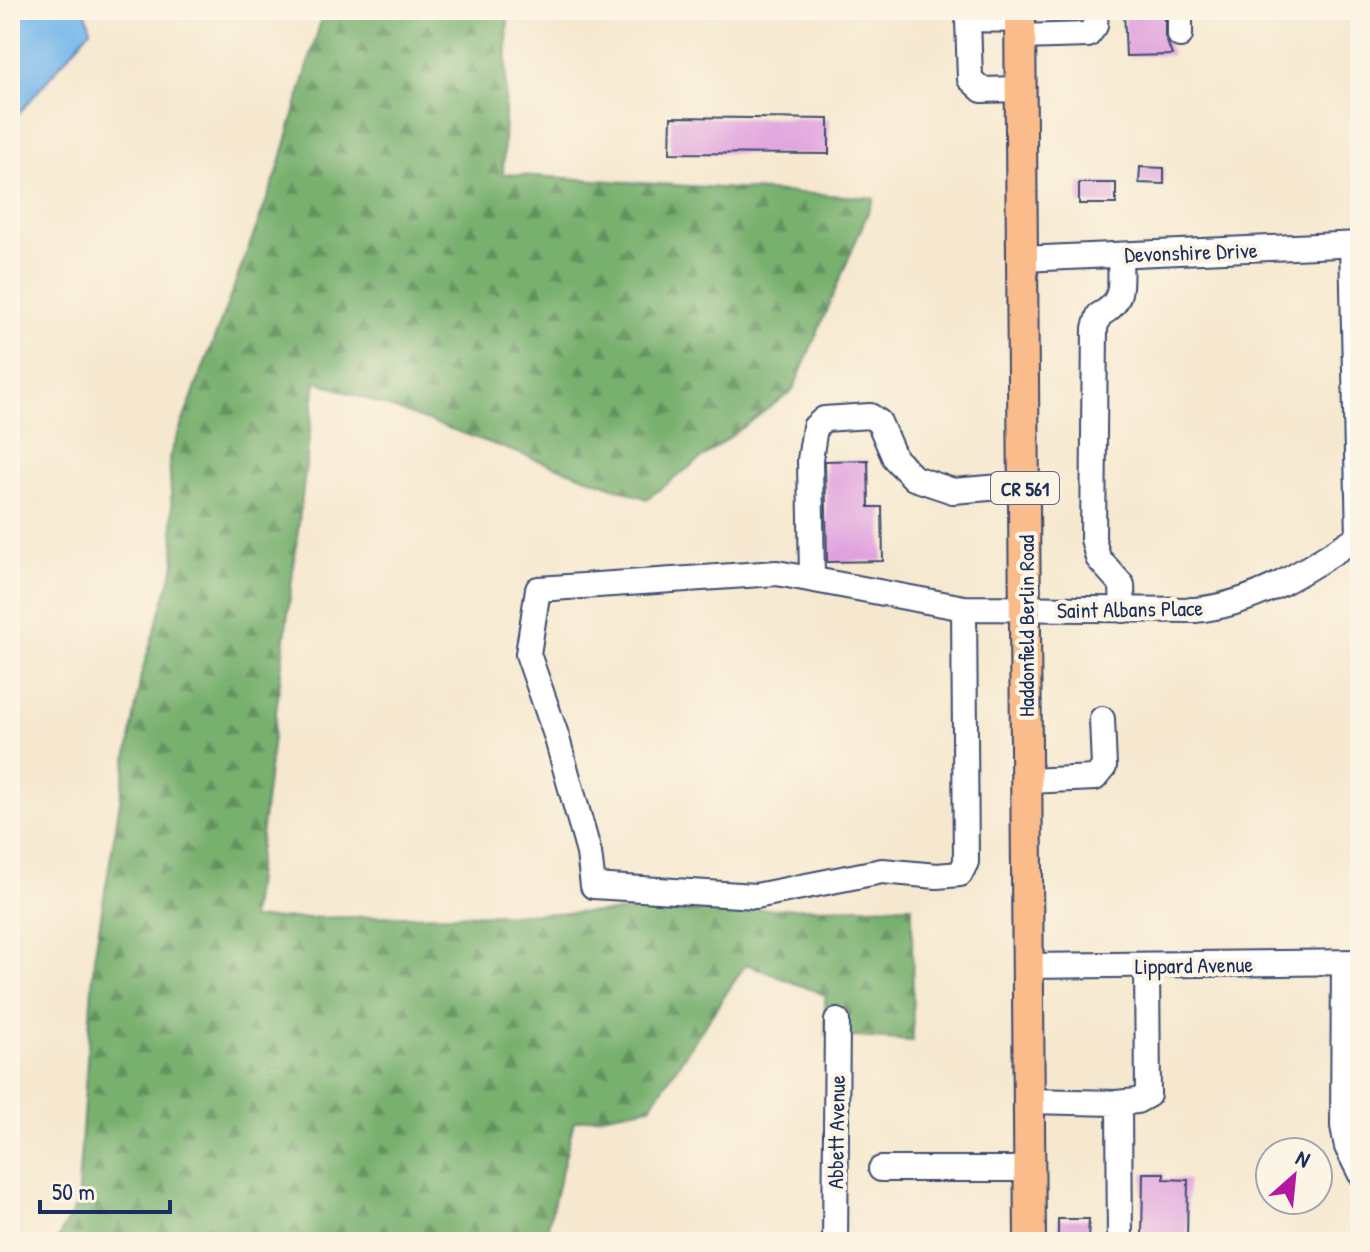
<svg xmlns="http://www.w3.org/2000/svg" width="1370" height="1252" viewBox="0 0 1370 1252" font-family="'Patrick Hand',sans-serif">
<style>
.forest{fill:url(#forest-firs);stroke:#4a7066;stroke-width:2}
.water{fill:#76b7eb;stroke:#4873a4;stroke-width:2}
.building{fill:#e0a1de}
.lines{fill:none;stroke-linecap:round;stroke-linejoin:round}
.minor-casing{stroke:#3c4b6f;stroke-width:28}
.major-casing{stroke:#3c4b6f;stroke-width:34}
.minor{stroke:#fff;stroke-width:24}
.major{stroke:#f9bc8a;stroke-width:30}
.labels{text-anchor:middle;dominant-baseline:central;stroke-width:8;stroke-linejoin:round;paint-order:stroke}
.shield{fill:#fcf5e5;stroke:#5e6a86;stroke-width:2}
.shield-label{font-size:20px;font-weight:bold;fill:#1b2f5e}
.street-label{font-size:22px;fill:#1b2f5e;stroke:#fcf5e5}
</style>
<defs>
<pattern id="forest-firs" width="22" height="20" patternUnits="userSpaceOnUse" patternTransform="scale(2)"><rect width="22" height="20" fill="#78b06e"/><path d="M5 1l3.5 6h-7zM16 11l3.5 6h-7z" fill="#62905e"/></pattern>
</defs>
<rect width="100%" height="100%" fill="#fcf5e5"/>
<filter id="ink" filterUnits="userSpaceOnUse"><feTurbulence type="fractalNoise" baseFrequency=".0125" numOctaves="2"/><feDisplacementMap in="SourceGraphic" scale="16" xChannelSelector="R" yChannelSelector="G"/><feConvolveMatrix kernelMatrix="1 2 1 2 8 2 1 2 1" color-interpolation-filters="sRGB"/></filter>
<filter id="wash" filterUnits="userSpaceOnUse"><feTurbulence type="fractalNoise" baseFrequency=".006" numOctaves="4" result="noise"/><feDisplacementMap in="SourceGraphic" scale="32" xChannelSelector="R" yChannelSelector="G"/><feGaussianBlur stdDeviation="1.8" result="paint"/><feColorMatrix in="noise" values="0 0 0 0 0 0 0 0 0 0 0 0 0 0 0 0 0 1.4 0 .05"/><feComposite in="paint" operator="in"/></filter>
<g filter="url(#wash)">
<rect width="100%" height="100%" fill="#f6e8cf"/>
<path class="forest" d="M 324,10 L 520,10 L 508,13 L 503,174 L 874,198 L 793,390 L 647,499 L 316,381 L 251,919 L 912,906 L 913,1041 L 826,1035 L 825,995 L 746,964 L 650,1107 L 574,1121 L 544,1242 L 413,1239 L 56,1242 L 77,1204 L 94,958 L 141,675 L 175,563 L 169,458 L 277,173 Z"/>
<path class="water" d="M 10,10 L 85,10 L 91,29 L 10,124 Z"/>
<g id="blocks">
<g class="building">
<path d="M 1124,10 L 1165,10 L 1165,36 L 1172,55 L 1126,56 Z"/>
<path d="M 671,117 L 829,119 L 829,154 L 670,153 Z"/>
<path d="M 1140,167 L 1164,168 L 1164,184 L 1139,183 Z"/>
<rect x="1079" y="183" width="37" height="21"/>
<path d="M 868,460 L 869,507 L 882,507 L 883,561 L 827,562 L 825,461 Z"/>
<path d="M 1143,1173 L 1164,1173 L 1164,1179 L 1188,1180 L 1187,1242 L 1142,1242 Z"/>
<path d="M 1058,1219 L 1089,1219 L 1088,1241 L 1058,1241 Z"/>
</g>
</g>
</g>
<g filter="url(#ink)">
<use href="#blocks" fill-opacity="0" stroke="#3c4b6f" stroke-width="2"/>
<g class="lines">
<defs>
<g id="minor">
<path d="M 1180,10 L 1180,35"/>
<path d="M 1020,20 L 968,19 L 970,79 L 982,90 L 1020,89"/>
<path d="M 1020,37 L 1088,35 L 1095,26 L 1096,10"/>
<path d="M 1352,245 L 1359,536"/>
<path d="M 1120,255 C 1120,282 1126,302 1099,315 L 1095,328 L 1093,539 L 1098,558 L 1122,585 L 1123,610"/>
<path d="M 1022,259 L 1360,244"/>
<path d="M 812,578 L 810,460 L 815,427 L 824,419 L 870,416 L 879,422 L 895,459 L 914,478 L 953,491 L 1025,485"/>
<path d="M 964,608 L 966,862 L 960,874 L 937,876 L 882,871 L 756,896 L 593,886 L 589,853 L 556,735 L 528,654 L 538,589 L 777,573 L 964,608 L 1195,610 C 1257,604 1307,570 1359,536"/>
<path d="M 1027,781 L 1095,778 L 1104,767 L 1102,719"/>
<path d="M 1344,963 L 1343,1126 L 1347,1147 L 1360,1173"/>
<path d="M 1028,966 L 1360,962"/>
<path d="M 1029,1101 L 1116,1103 L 1119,1108 L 1120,1242"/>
<path d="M 1116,1103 L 1137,1101 L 1148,1095 L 1147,966"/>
<path d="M 881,1169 L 1029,1169"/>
<path d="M 835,1242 L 837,1021"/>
</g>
<path id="major" d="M 1020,10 L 1030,1242"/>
</defs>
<use href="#minor" class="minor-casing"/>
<use href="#major" class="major-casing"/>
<use href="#minor" class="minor"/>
<use href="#major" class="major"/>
</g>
</g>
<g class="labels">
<rect class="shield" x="991" y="472" width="68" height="32" rx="6"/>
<g class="shield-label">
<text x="1025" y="488">CR 561</text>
</g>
<g class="street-label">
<text transform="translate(1191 252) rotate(-2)">Devonshire Drive</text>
<text transform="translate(1130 609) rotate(-1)">Saint Albans Place</text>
<text transform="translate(1026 626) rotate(-90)">Haddonfield Berlin Road</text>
<text transform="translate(1194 965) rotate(-1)">Lippard Avenue</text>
<text transform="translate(836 1132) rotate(-89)">Abbett Avenue</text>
</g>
</g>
<rect width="1370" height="1252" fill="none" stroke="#fcf5e5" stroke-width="40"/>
<g transform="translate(1294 1176) rotate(27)"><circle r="38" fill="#fcf5e5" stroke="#a2a6af" stroke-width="2"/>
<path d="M0-6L14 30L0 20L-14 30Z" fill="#b5179e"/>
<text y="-12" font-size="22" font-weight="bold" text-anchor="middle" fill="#1b2f5e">N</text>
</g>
<path d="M40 1200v12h130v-12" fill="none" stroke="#1b2f5e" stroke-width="4"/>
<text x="52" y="1200" font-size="24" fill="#1b2f5e" stroke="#fcf5e5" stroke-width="6" paint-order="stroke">50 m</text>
</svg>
